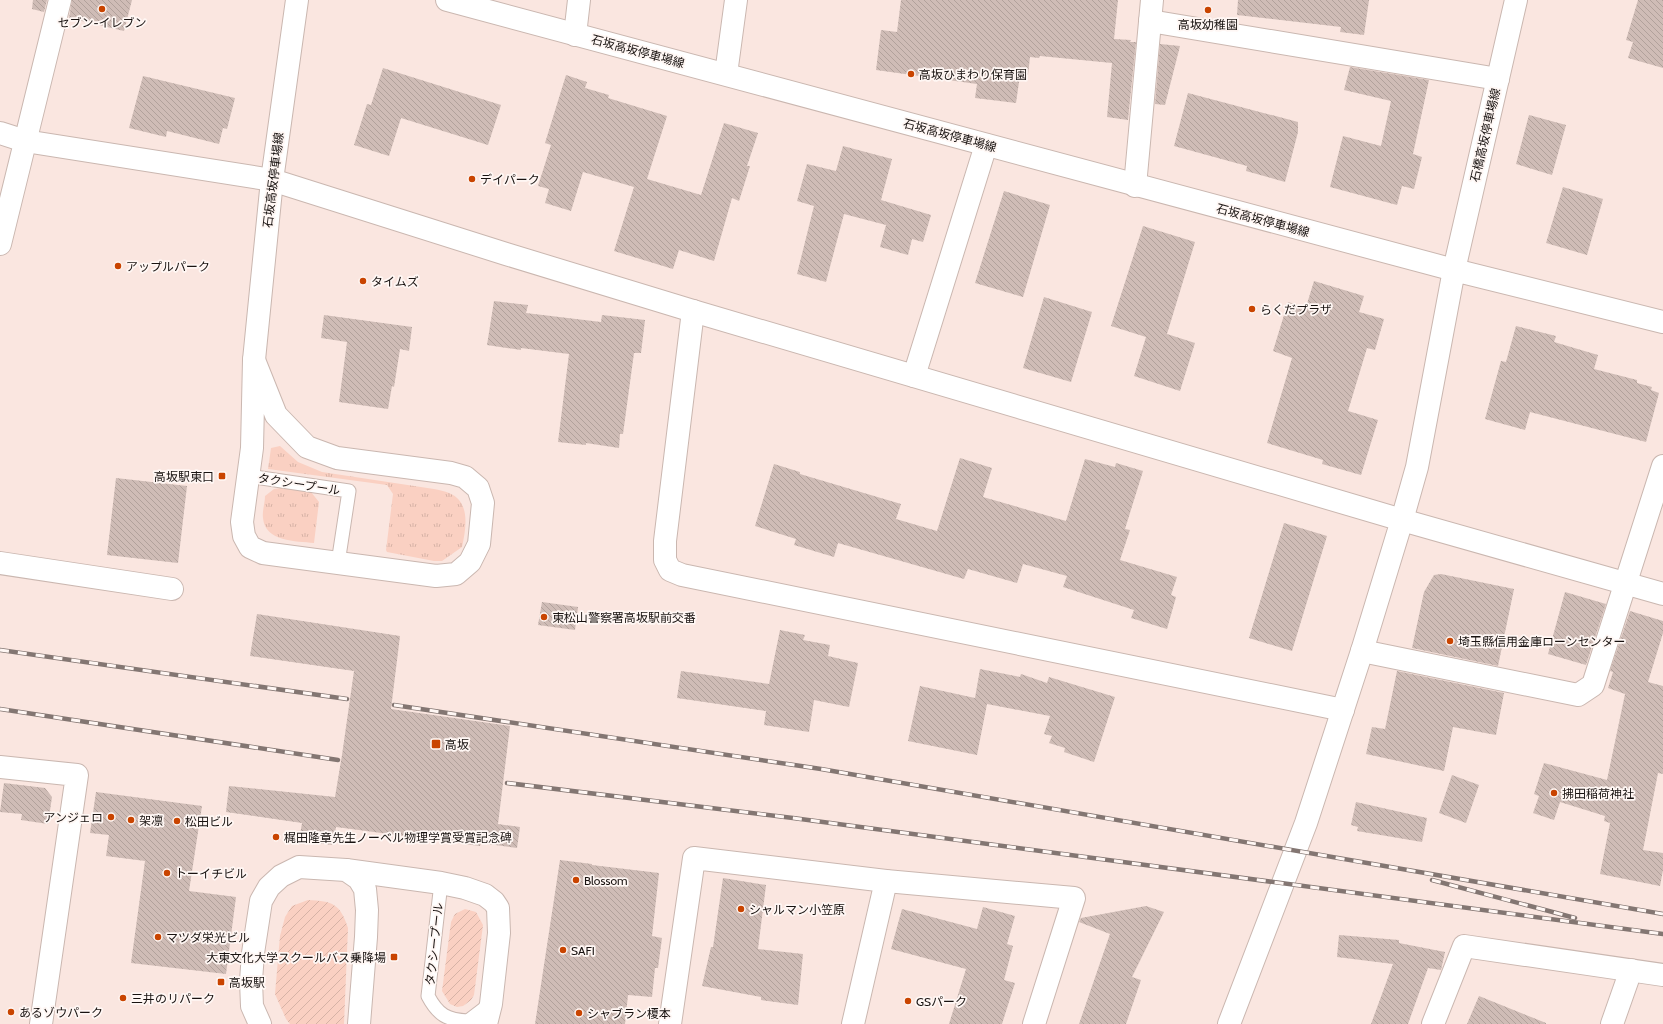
<svg xmlns="http://www.w3.org/2000/svg" width="1663" height="1024" viewBox="0 0 1663 1024" font-family="Cabin,'Noto Sans JP',sans-serif">
<style>
.grass{fill:url(#grass-tufts)}
.garden{fill:url(#garden-furrows)}
.building{fill:url(#building-back-hatch)}
.lines{fill:none;stroke-linecap:round;stroke-linejoin:round}
.service-casing{stroke:#cab7b0;stroke-width:15}
.minor-casing{stroke:#cab7b0;stroke-width:24}
.tertiary-casing{stroke:#cab7b0;stroke-width:24}
.secondary-casing{stroke:#cab7b0;stroke-width:24}
.service{stroke:#fff;stroke-width:13}
.minor{stroke:#fff;stroke-width:22}
.tertiary{stroke:#fff;stroke-width:22}
.secondary{stroke:#fff;stroke-width:22}
.rail-casing{stroke:#837672;stroke-width:4.5}
.rail{stroke:#fff7f4;stroke-width:3;stroke-dasharray:9;stroke-linecap:butt}
.poi-dot{fill:#c94400;stroke:#fff7f4;stroke-width:1.5}
.labels{text-anchor:middle;dominant-baseline:central;stroke-width:3.5;stroke-linejoin:round;paint-order:stroke}
.poi-label{font-size:12px;fill:#181210;stroke:#fff7f4;text-anchor:start}
.street-label{font-size:12px;fill:#181210;stroke:#fff7f4}
</style>
<defs>
<pattern id="grass-tufts" width="24" height="20" patternUnits="userSpaceOnUse"><rect width="24" height="20" fill="#fad0c2"/><path d="M3 7l-1-3M5 7V3M7 7l1-3M15 17l-1-3M17 17v-4M19 17l1-3" fill="none" stroke="#d6b2a6"/></pattern>
<pattern id="garden-furrows" width="10" height="10" patternUnits="userSpaceOnUse"><rect width="10" height="10" fill="#fad0c2"/><path d="M-1 1l2-2M0 10L10 0M9 11l2-2" fill="none" stroke="#d6b2a6"/></pattern>
<pattern id="building-back-hatch" width="6" height="6" patternUnits="userSpaceOnUse"><rect width="6" height="6" fill="#cfbcb6"/><path d="M-1 5l2 2M0 0l6 6M5-1l2 2" fill="none" stroke="#b1a19b"/></pattern>
</defs>
<rect width="100%" height="100%" fill="#fae6e0"/>
<g class="grass">
<path d="M 280,446 L 298,462 L 322,472 L 434,489 C 439,490 445,491 449,493 C 471,502 466,528 462,547 L 442,561 L 434,561 L 387,552 L 386,550 L 393,494 L 387,485 L 268,469 L 271,448 Z"/>
<path d="M 287,487 L 311,492 L 319,502 L 314,543 C 296,541 265,542 263,518 C 262,511 265,503 265,496 L 274,489 Z"/>
</g>
<g class="garden">
<path d="M 308,900 C 333,901 340,904 348,928 L 344,1024 L 290,1024 L 286,1019 L 275,994 L 280,936 L 285,917 L 292,906 Z"/>
<path d="M 465,909 L 476,912 L 483,925 L 474,995 L 471,1000 L 463,1006 L 457,1007 L 450,1004 L 442,991 L 451,922 L 455,914 Z"/>
</g>
<g class="building">
<path d="M 33,0 L 47,0 L 44,12 L 32,9 Z"/>
<path d="M 72,0 L 132,0 L 124,31 L 69,18 Z"/>
<path d="M 901,0 L 1118,0 L 1114,39 L 1131,40 L 1130,42 L 1136,42 L 1128,120 L 1107,117 L 1112,63 L 1040,56 L 1039,58 L 1030,57 L 1028,75 L 1020,75 L 1016,103 L 975,98 L 977,84 L 876,70 L 881,30 L 897,32 Z"/>
<path d="M 1238,0 L 1369,0 L 1364,35 L 1340,32 L 1341,27 L 1237,15 Z"/>
<path d="M 1638,0 L 1663,0 L 1663,68 L 1628,58 L 1633,42 L 1626,40 Z"/>
<path d="M 1160,44 L 1180,46 L 1165,105 L 1155,104 Z"/>
<path d="M 1350,67 L 1429,80 L 1413,154 L 1422,157 L 1414,189 L 1402,186 L 1397,205 L 1330,187 L 1343,136 L 1381,146 L 1391,101 L 1344,90 Z"/>
<path d="M 383,68 L 501,105 L 488,145 L 401,118 L 389,156 L 354,145 L 367,104 L 371,105 Z"/>
<path d="M 566,75 L 587,82 L 585,88 L 609,95 L 608,98 L 667,116 L 647,179 L 701,195 L 724,123 L 758,133 L 747,166 L 750,166 L 739,201 L 732,198 L 714,261 L 679,250 L 673,269 L 614,251 L 634,187 L 583,172 L 571,211 L 545,203 L 549,189 L 538,186 L 551,145 L 545,143 Z"/>
<path d="M 143,76 L 235,98 L 227,129 L 223,128 L 219,144 L 167,131 L 166,137 L 129,128 Z"/>
<path d="M 1188,93 L 1298,122 L 1298,132 L 1285,182 L 1246,171 L 1247,166 L 1174,146 Z"/>
<path d="M 1529,115 L 1566,125 L 1552,175 L 1516,164 Z"/>
<path d="M 843,146 L 892,159 L 881,200 L 931,215 L 923,242 L 912,239 L 908,255 L 880,247 L 886,225 L 844,214 L 826,282 L 797,274 L 814,206 L 797,201 L 807,164 L 836,171 Z"/>
<path d="M 1563,187 L 1603,199 L 1587,255 L 1546,243 Z"/>
<path d="M 1004,191 L 1050,205 L 1023,297 L 975,283 Z"/>
<path d="M 1143,226 L 1195,242 L 1167,334 L 1195,343 L 1180,391 L 1134,376 L 1146,337 L 1111,326 Z"/>
<path d="M 1314,281 L 1364,296 L 1359,312 L 1384,319 L 1375,350 L 1367,348 L 1348,411 L 1378,420 L 1361,475 L 1322,464 L 1323,460 L 1267,443 L 1292,358 L 1273,351 L 1288,302 L 1306,307 Z"/>
<path d="M 1044,297 L 1092,312 L 1071,382 L 1023,368 Z"/>
<path d="M 494,301 L 528,305 L 526,313 L 601,322 L 602,315 L 645,320 L 641,353 L 634,353 L 623,434 L 620,434 L 619,448 L 586,443 L 586,445 L 558,442 L 569,354 L 521,348 L 521,350 L 487,345 Z"/>
<path d="M 324,315 L 412,327 L 409,351 L 400,349 L 394,387 L 392,386 L 388,409 L 339,402 L 347,342 L 321,338 Z"/>
<path d="M 1516,326 L 1556,336 L 1554,342 L 1598,355 L 1594,369 L 1637,380 L 1637,383 L 1652,387 L 1651,390 L 1659,393 L 1646,442 L 1530,412 L 1525,430 L 1485,419 L 1501,361 L 1506,362 Z"/>
<path d="M 960,458 L 992,468 L 983,497 L 1066,521 L 1085,459 L 1115,467 L 1116,463 L 1143,471 L 1125,529 L 1130,530 L 1120,560 L 1177,577 L 1171,595 L 1176,597 L 1167,629 L 1131,618 L 1134,610 L 1063,587 L 1067,576 L 1023,564 L 1017,583 L 968,569 L 964,579 L 838,543 L 834,557 L 794,545 L 796,539 L 755,526 L 774,464 L 800,472 L 800,474 L 901,504 L 896,519 L 937,531 Z"/>
<path d="M 116,478 L 187,486 L 178,563 L 107,555 Z"/>
<path d="M 1284,523 L 1327,536 L 1292,651 L 1249,638 Z"/>
<path d="M 1441,574 L 1514,589 L 1498,666 L 1412,648 L 1424,592 L 1434,575 Z"/>
<path d="M 1565,592 L 1606,604 L 1586,665 L 1548,654 Z"/>
<path d="M 542,602 L 578,607 L 575,630 L 538,625 Z"/>
<path d="M 1630,611 L 1663,621 L 1663,633 L 1648,682 L 1663,686 L 1663,774 L 1658,773 L 1643,850 L 1663,853 L 1663,870 L 1660,886 L 1600,874 L 1610,823 L 1604,821 L 1605,816 L 1560,802 L 1554,820 L 1533,813 L 1539,796 L 1534,794 L 1544,763 L 1607,780 L 1625,694 L 1608,688 L 1613,672 L 1610,671 Z"/>
<path d="M 257,614 L 400,636 L 391,709 L 510,726 L 498,824 L 520,827 L 517,848 L 481,843 L 480,846 L 336,827 L 333,845 L 299,841 L 302,823 L 226,812 L 229,786 L 335,797 L 342,755 L 354,671 L 250,656 Z"/>
<path d="M 780,630 L 805,635 L 803,640 L 830,645 L 828,656 L 858,663 L 849,707 L 814,700 L 809,732 L 764,725 L 766,711 L 677,698 L 681,671 L 769,684 Z"/>
<path d="M 980,669 L 1020,677 L 1021,674 L 1047,683 L 1049,677 L 1115,697 L 1094,762 L 1064,752 L 1065,748 L 1049,743 L 1052,736 L 1044,734 L 1050,716 L 987,704 L 977,755 L 908,741 L 920,686 L 975,698 Z"/>
<path d="M 1397,671 L 1504,693 L 1496,735 L 1453,727 L 1444,771 L 1366,754 L 1372,727 L 1385,729 Z"/>
<path d="M 1452,775 L 1479,785 L 1466,823 L 1439,813 Z"/>
<path d="M 4,783 L 45,788 L 52,797 L 48,824 L 21,820 L 22,814 L 0,812 Z"/>
<path d="M 96,792 L 202,806 L 189,891 L 236,897 L 226,974 L 131,963 L 145,861 L 106,856 L 109,835 L 90,833 Z"/>
<path d="M 1356,802 L 1427,818 L 1422,842 L 1357,831 L 1358,827 L 1351,825 Z"/>
<path d="M 560,860 L 592,864 L 592,865 L 659,873 L 652,936 L 662,938 L 658,968 L 655,968 L 652,997 L 628,995 L 625,1024 L 535,1024 Z"/>
<path d="M 723,878 L 766,885 L 758,949 L 803,954 L 798,1005 L 761,1000 L 761,997 L 702,986 L 711,947 L 713,947 Z"/>
<path d="M 1146,906 L 1164,912 L 1132,977 L 1141,980 L 1126,1024 L 1079,1024 L 1110,934 L 1079,922 L 1081,918 Z"/>
<path d="M 983,907 L 1015,916 L 1007,944 L 1013,946 L 1004,980 L 1015,983 L 1002,1024 L 949,1024 L 966,969 L 891,949 L 902,909 L 977,929 Z"/>
<path d="M 1339,935 L 1399,940 L 1399,943 L 1445,952 L 1441,970 L 1428,968 L 1408,1024 L 1371,1024 L 1393,964 L 1337,957 Z"/>
<path d="M 1479,996 L 1546,1023 L 1546,1024 L 1467,1024 Z"/>
</g>
<g class="lines">
<defs>
<g id="service">
<path d="M 248,476 L 349,491 L 338,563"/>
<path d="M 441,883 L 428,996 C 438,1015 447,1020 468,1021 L 489,1005"/>
</g>
<g id="minor">
<path d="M 1150,21 L 1498,79"/>
<path d="M 575,35 L 579,0"/>
<path d="M 726,74 L 736,0"/>
<path d="M 0,133 L 25,141 L 272,180 L 506,254 L 693,311 L 1402,520 L 1663,594"/>
<path d="M 1135,186 L 1152,0"/>
<path d="M 0,244 L 60,0"/>
<path d="M 693,311 L 665,541 L 665,560 L 670,570 L 682,575 L 1343,710"/>
<path d="M 254,360 L 276,415 L 307,447 L 337,458 L 451,473 L 465,477 L 478,488 L 483,503 L 479,544 L 470,562 L 456,574 L 436,576 L 263,553 L 250,547 L 244,536 L 242,522 L 252,448 Z"/>
<path d="M 914,376 L 986,145"/>
<path d="M 0,563 L 172,589"/>
<path d="M 1362,651 L 1578,695 L 1593,685 L 1663,466"/>
<path d="M 0,767 L 77,775 L 41,1024"/>
<path d="M 346,870 L 441,883 L 465,888 L 485,895 L 494,902 L 498,908 L 499,933 L 491,1004 L 486,1024"/>
<path d="M 260,1024 L 252,1006 L 251,981 L 253,953 L 261,901 L 269,887 L 281,876 L 299,867 L 346,870 L 359,879 L 365,889 L 367,910 L 366,937 L 359,1024"/>
<path d="M 670,1024 L 694,858 L 886,881 L 1074,898 L 1034,1024"/>
<path d="M 853,1024 L 886,881"/>
<path d="M 1433,1024 L 1464,946 L 1663,975"/>
<path d="M 1612,1024 L 1631,970"/>
</g>
<path id="tertiary" d="M 1229,1024 L 1306,823 L 1362,651 L 1402,520 L 1417,467 L 1454,270 L 1663,322"/>
<g id="secondary">
<path d="M 447,0 C 783,90 1118,182 1454,270 L 1516,0"/>
<path d="M 254,360 L 272,180 L 297,0"/>
</g>
</defs>
<use href="#service" class="service-casing"/>
<use href="#minor" class="minor-casing"/>
<use href="#tertiary" class="tertiary-casing"/>
<use href="#secondary" class="secondary-casing"/>
<use href="#service" class="service"/>
<use href="#minor" class="minor"/>
<use href="#tertiary" class="tertiary"/>
<use href="#secondary" class="secondary"/>
<defs>
<g id="rail">
<path d="M 0,650 L 347,699"/>
<path d="M 394,705 L 821,769 L 1663,914"/>
<path d="M 0,709 L 338,760"/>
<path d="M 507,783 L 793,818 L 1663,934"/>
<path d="M 1432,880 L 1575,918"/>
</g>
</defs>
<use href="#rail" class="rail-casing"/>
<use href="#rail" class="rail"/>
</g>
<g class="poi-dot">
<circle cx="102" cy="9" r="4"/>
<circle cx="1208" cy="10" r="4"/>
<circle cx="911" cy="74" r="4"/>
<circle cx="472" cy="179" r="4"/>
<circle cx="118" cy="266" r="4"/>
<circle cx="363" cy="281" r="4"/>
<circle cx="1252" cy="309" r="4"/>
<rect x="218" y="472" width="8" height="8" rx="2"/>
<circle cx="544" cy="617" r="4"/>
<circle cx="1450" cy="641" r="4"/>
<rect x="431" y="739" width="10" height="10" rx="2"/>
<circle cx="1554" cy="793" r="4"/>
<circle cx="111" cy="817" r="4"/>
<circle cx="131" cy="820" r="4"/>
<circle cx="177" cy="821" r="4"/>
<circle cx="276" cy="837" r="4"/>
<circle cx="167" cy="873" r="4"/>
<circle cx="576" cy="880" r="4"/>
<circle cx="741" cy="909" r="4"/>
<circle cx="158" cy="937" r="4"/>
<circle cx="563" cy="950" r="4"/>
<rect x="390" y="953" width="8" height="8" rx="2"/>
<rect x="217" y="978" width="8" height="8" rx="2"/>
<circle cx="123" cy="998" r="4"/>
<circle cx="908" cy="1001" r="4"/>
<circle cx="11" cy="1012" r="4"/>
<circle cx="579" cy="1013" r="4"/>
</g>
<g class="labels">
<g class="poi-label">
<text x="102" y="22" text-anchor="middle">セブン-イレブン</text>
<text x="1208" y="24" text-anchor="middle">高坂幼稚園</text>
<text x="919" y="74">高坂ひまわり保育園</text>
<text x="480" y="179">デイパーク</text>
<text x="126" y="266">アップルパーク</text>
<text x="371" y="281">タイムズ</text>
<text x="1260" y="309">らくだプラザ</text>
<text x="214" y="476" text-anchor="end">高坂駅東口</text>
<text x="552" y="617">東松山警察署高坂駅前交番</text>
<text x="1458" y="641">埼玉縣信用金庫ローンセンター</text>
<text x="445" y="744">高坂</text>
<text x="1562" y="793">拂田稲荷神社</text>
<text x="103" y="817" text-anchor="end">アンジェロ</text>
<text x="139" y="820">架凛</text>
<text x="185" y="821">松田ビル</text>
<text x="284" y="837">梶田隆章先生ノーベル物理学賞受賞記念碑</text>
<text x="175" y="873">トーイチビル</text>
<text x="584" y="880">Blossom</text>
<text x="749" y="909">シャルマン小笠原</text>
<text x="166" y="937">マツダ栄光ビル</text>
<text x="571" y="950">SAFI</text>
<text x="386" y="957" text-anchor="end">大東文化大学スクールバス乗降場</text>
<text x="229" y="982">高坂駅</text>
<text x="131" y="998">三井のリパーク</text>
<text x="916" y="1001">GSパーク</text>
<text x="19" y="1012">あるゾウパーク</text>
<text x="587" y="1013">シャブラン榎本</text>
</g>
<g class="street-label">
<text transform="translate(638 51) rotate(15)">石坂高坂停車場線</text>
<text transform="translate(950 135) rotate(15)">石坂高坂停車場線</text>
<text transform="translate(1485 135) rotate(-77)">石橋高坂停車場線</text>
<text transform="translate(273 180) rotate(-83)">石坂高坂停車場線</text>
<text transform="translate(1263 220) rotate(15)">石坂高坂停車場線</text>
<text transform="translate(299 484) rotate(9)">タクシープール</text>
<text transform="translate(434 944) rotate(-84)">タクシープール</text>
</g>
</g>
</svg>
